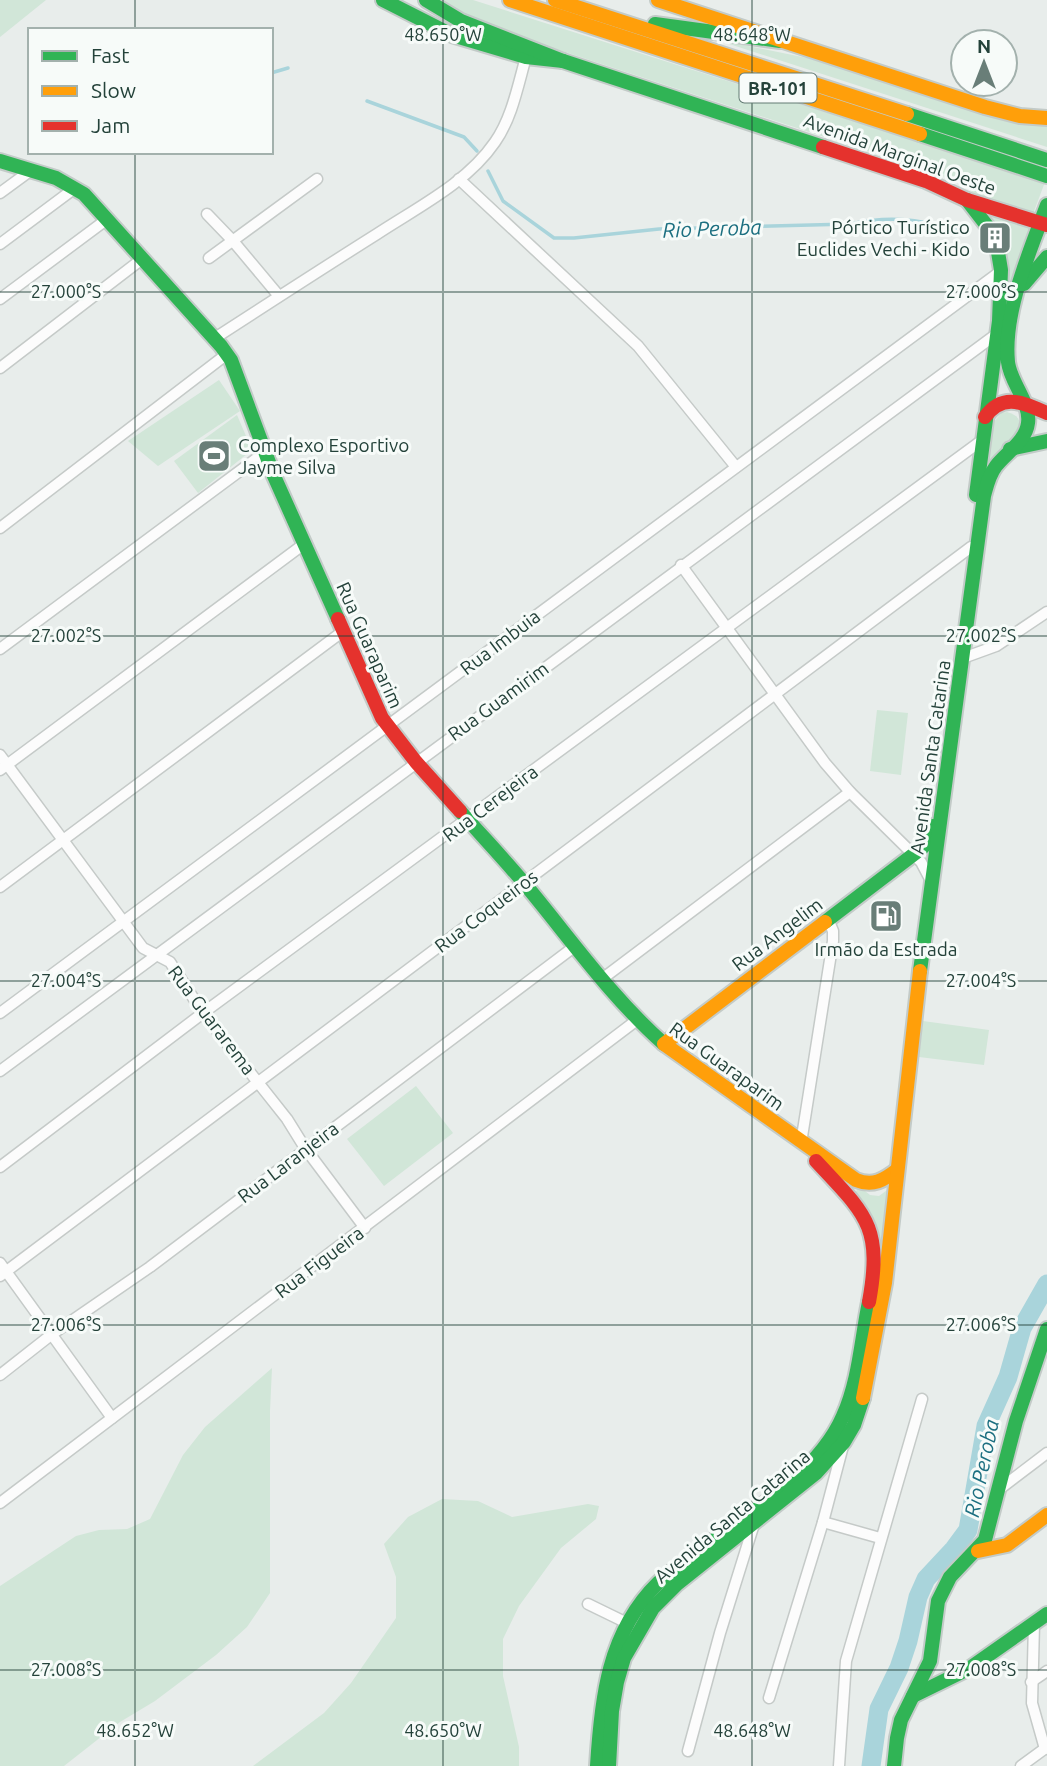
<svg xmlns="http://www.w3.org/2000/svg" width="1047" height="1766" viewBox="0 0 1047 1766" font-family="Ubuntu,sans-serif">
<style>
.green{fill:#d1e6d8}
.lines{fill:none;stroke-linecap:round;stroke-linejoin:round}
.stream{stroke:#a9d4db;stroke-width:3.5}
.river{stroke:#a9d4db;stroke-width:19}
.street-casing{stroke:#c5cac8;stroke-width:13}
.fast-casing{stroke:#c3cbc8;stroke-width:18}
.slow-casing{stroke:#c3cbc8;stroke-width:18}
.jam-casing{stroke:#c3cbc8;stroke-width:18}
.street{stroke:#fcfcfc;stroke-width:10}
.fast{stroke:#30b455;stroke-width:14}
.slow{stroke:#ff9f0a;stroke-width:14}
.jam{stroke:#e5322d;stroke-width:14}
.ticks{fill:none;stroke:#24423a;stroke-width:2;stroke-opacity:0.45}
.labels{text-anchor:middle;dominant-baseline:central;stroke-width:6;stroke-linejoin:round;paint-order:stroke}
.shield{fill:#f7fbf9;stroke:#637a73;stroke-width:2}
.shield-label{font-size:18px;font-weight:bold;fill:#24423a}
.street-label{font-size:19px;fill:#24423a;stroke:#f7fbf9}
.poi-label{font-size:19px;fill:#24423a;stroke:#f7fbf9;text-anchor:end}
.water-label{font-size:21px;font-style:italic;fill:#1c6f80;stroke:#f7fbf9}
.ticks-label{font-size:18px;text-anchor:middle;fill:#24423a;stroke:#f7fbf9;stroke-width:6;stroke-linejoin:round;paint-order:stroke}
</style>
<rect width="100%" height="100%" fill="#e8edeb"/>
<g class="green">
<path d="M 0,0 L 46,0 L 0,37 Z"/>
<path d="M 437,0 L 473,0 L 1045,182 L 1033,214 L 977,196 L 958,181 L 480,24 Z"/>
<path d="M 714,39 L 817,60 L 1002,118 L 1047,122 L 1047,147 Z"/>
<path d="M 990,213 L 1031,225 L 1010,292 C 1008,263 1002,240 990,213 Z"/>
<path d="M 219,380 L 240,411 L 158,466 L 128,441 Z"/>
<path d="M 1007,412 C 1017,415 1021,419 1020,429 L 986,468 L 993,423 L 1001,413 Z"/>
<path d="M 237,415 L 252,450 L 198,493 L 174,461 Z"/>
<path d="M 877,710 L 908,713 L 901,775 L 870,771 Z"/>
<path d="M 923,1021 L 989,1030 L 984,1065 L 919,1057 Z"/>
<path d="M 416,1086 L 453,1133 L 384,1186 L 347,1139 Z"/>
<path d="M 860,1187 L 870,1195 L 879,1196 L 890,1188 L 882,1252 L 854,1193 Z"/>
<path d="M 272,1368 L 270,1411 L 270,1593 L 247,1627 L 216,1655 L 155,1701 L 120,1722 L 64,1766 L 0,1766 L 0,1586 L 76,1536 L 99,1530 L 127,1529 L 150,1519 L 183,1455 L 205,1427 Z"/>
<path d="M 442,1499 L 478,1501 L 512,1517 L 588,1504 L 599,1506 L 596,1519 L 561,1548 L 519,1606 L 503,1639 L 503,1676 L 519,1747 L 519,1766 L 253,1766 L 324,1713 L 351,1683 L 396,1618 L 396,1577 L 384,1544 L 408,1517 Z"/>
</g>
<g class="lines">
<g class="stream">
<path d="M 271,73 L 288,68"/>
<path d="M 367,101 L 464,137 L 477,151"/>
<path d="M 488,171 L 503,201 L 554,238 L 574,238 L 659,229 L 850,224 C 896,214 921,221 966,231"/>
</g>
<path class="river" d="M 871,1766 L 879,1709 L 899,1668 L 908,1641 L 918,1597 L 926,1579 L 954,1549 L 968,1530 L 986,1426 L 1008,1377 L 1022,1328 L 1047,1284"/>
<defs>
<g id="street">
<path d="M 459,179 L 638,346 L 736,467"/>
<path d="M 0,193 L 30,171"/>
<path d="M 207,214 L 233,241 L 279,296"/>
<path d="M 0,244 L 75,188"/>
<path d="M 209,258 L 317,179"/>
<path d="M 0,299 L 106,220"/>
<path d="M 215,338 C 269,303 323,268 377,234 C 418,207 467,183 495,142 C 512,118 518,85 526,57"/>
<path d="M 0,368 L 142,259"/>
<path d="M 0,528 L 227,354"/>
<path d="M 681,565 L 825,763 L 850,792 L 921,862 L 930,879"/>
<path d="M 0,649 L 264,453"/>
<path d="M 963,658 L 996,646 L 1047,612"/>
<path d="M 0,755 L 143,948 L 170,962 L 203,1013 L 287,1119 L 305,1148 L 365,1228"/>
<path d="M 0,770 L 304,544"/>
<path d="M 0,887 L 342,632"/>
<path d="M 602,979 L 850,792"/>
<path d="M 0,1013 L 1001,271"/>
<path d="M 0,1071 L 998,333"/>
<path d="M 801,1143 L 833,941 L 833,931 L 828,919"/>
<path d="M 0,1167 L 203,1013 L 981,441"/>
<path d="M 0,1263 L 112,1418"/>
<path d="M 0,1276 L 971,547"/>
<path d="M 0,1375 L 51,1335 L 150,1267 L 574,947"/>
<path d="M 997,1491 L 1047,1453"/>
<path d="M 0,1503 L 637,1020"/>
<path d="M 823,1522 L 880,1538"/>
<path d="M 588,1604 L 627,1623"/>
<path d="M 1034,1624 L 1032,1703 L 1045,1749"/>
<path d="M 1031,1682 L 1047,1671"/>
<path d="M 769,1698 L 823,1522 L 843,1446"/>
<path d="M 688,1751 L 720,1633 L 754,1524"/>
<path d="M 839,1766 L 846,1661 L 922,1399"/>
<path d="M 1021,1766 L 1047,1747"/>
</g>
<g id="fast">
<path d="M 383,0 L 452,35 L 526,57 L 563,61 L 823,147"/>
<path d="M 426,0 L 461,21 L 563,61"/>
<path d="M 655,24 L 780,41"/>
<path d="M 907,114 L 1047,160"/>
<path d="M 920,134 L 1047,176"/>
<path d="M 0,161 L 56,178 L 84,194 L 221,346 L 231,360 L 274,476 L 338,619"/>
<path d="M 967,200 L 991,231 L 997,246 L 1001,270 L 999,321 L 976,495"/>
<path d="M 1024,284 L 1047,257"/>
<path d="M 1010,449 L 1047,441"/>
<path d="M 460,811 C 481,835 504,859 524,883 C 570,938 610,996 664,1044"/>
<path d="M 825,922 L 922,848 L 928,842 L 933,826"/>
<path d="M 920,971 L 984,496 C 987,485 989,475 996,466 C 1006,453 1026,441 1028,423 C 1031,403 1010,382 1008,362 C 1003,312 1030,251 1047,205"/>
<path d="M 913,1696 L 970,1668 L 1047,1614"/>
<path d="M 597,1766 C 601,1699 608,1632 658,1583 C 714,1533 813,1486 843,1416 C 859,1381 861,1340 869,1302"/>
<path d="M 609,1766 L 612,1711 L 617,1682 L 624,1658 L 653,1608 L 677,1584 L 816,1473 L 844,1442 L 854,1425 L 863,1398"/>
<path d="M 894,1766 L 897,1738 L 901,1720 L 930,1661 L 938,1601 L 950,1577 L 985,1540 L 1016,1421 L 1047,1329"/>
</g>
<g id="slow">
<path d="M 510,0 L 920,134"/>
<path d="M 555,0 L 907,114"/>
<path d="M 658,0 L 985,107 L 1020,116 L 1047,118"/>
<path d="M 825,922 L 664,1044 L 856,1180 C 873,1187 884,1180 897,1170"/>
<path d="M 863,1398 L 885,1283 L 920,971"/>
<path d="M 978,1551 L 1007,1545 L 1047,1515"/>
</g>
<g id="jam">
<path d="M 823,147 L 926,181 L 967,200 L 1047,225"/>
<path d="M 985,417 C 1003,392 1023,403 1047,413"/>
<path d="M 338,619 L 382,718 L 416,762 L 460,811"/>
<path d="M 816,1161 C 865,1214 883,1225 869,1302"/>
</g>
</defs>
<use href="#street" class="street-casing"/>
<use href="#fast" class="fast-casing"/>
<use href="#slow" class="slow-casing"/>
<use href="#jam" class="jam-casing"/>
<use href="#street" class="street"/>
<use href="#fast" class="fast"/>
<use href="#slow" class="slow"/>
<use href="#jam" class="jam"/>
</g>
<path class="ticks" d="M 135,0 L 135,30M 443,0 L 443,1766M 752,0 L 752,1766M 135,152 L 135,1766M 0,292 L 1047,292M 0,636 L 1047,636M 0,981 L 1047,981M 0,1325 L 1047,1325M 0,1670 L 1047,1670"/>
<defs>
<symbol id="building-square" viewBox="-11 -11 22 22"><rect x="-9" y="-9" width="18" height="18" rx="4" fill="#697e78" stroke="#f7fbf9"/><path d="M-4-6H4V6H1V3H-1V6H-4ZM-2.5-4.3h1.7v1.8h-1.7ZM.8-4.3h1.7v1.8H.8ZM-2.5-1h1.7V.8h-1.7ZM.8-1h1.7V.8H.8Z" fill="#fff"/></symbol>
<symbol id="stadium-square" viewBox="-11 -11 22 22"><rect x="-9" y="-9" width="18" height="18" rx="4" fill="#697e78" stroke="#f7fbf9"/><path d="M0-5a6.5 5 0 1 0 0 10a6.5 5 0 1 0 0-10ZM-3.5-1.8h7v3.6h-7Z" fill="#fff"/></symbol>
<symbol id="fuel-square" viewBox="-11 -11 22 22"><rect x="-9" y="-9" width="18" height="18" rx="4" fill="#697e78" stroke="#f7fbf9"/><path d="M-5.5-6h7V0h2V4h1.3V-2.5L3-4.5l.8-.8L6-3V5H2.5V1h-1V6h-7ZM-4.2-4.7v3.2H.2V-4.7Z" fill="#fff"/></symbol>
</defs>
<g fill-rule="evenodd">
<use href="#building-square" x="976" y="219" width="38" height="38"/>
<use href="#stadium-square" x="195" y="437" width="38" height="38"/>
<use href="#fuel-square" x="867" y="897" width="38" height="38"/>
</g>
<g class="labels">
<rect class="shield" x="739.5" y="73.5" width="77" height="29" rx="5"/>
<g class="shield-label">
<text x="778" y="88">BR-101</text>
</g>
<g class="street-label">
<text transform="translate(900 154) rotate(20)">Avenida Marginal Oeste</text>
<text transform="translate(500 642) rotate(-37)">Rua Imbuia</text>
<text transform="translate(370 645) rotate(66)">Rua Guaraparim</text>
<text transform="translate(498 701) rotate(-36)">Rua Guamirim</text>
<text transform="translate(930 757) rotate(-82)">Avenida Santa Catarina</text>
<text transform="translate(490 803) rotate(-37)">Rua Cerejeira</text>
<text transform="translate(486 911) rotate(-37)">Rua Coqueiros</text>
<text transform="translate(777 934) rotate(-37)">Rua Angelim</text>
<text transform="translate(212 1020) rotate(53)">Rua Guararema</text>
<text transform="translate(727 1066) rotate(36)">Rua Guaraparim</text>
<text transform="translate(288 1162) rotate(-37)">Rua Laranjeira</text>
<text transform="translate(319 1262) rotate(-37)">Rua Figueira</text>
<text transform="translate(732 1516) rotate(-40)">Avenida Santa Catarina</text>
</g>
<g class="poi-label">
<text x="970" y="227">Pórtico Turístico<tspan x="970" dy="22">Euclides Vechi - Kido</tspan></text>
<text x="238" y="445" text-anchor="start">Complexo Esportivo<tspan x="238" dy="22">Jayme Silva</tspan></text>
<text x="886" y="949" text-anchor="middle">Irmão da Estrada</text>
</g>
<g class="water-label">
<text transform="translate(712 228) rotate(-2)">Rio Peroba</text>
<text transform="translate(981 1468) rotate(-78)">Rio Peroba</text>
</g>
</g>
<g class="ticks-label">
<text x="443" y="41">48.650°W</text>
<text x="752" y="41">48.648°W</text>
<text x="66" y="298">27.000°S</text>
<text x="981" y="298">27.000°S</text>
<text x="66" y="642">27.002°S</text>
<text x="981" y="642">27.002°S</text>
<text x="66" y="987">27.004°S</text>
<text x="981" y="987">27.004°S</text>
<text x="66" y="1331">27.006°S</text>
<text x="981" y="1331">27.006°S</text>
<text x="66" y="1676">27.008°S</text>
<text x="981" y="1676">27.008°S</text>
<text x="135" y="1737">48.652°W</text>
<text x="443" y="1737">48.650°W</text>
<text x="752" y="1737">48.648°W</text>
</g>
<rect x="28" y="28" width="245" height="126" fill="#f7fbf9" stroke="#a3b1ad" stroke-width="2"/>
<rect x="42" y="51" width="35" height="10" fill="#30b455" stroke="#a3b1ad" stroke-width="2"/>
<text x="91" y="63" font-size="21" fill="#24423a">Fast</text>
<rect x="42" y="86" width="35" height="10" fill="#ff9f0a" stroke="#a3b1ad" stroke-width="2"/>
<text x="91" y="98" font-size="21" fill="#24423a">Slow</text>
<rect x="42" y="121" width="35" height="10" fill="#e5322d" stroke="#a3b1ad" stroke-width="2"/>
<text x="91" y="133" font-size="21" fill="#24423a">Jam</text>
<g transform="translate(984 63)"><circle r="33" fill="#f7fbf9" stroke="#a3b1ad" stroke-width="2"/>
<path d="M0-5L12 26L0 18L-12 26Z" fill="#697e78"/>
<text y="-10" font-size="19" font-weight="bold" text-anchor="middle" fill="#24423a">N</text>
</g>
</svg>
